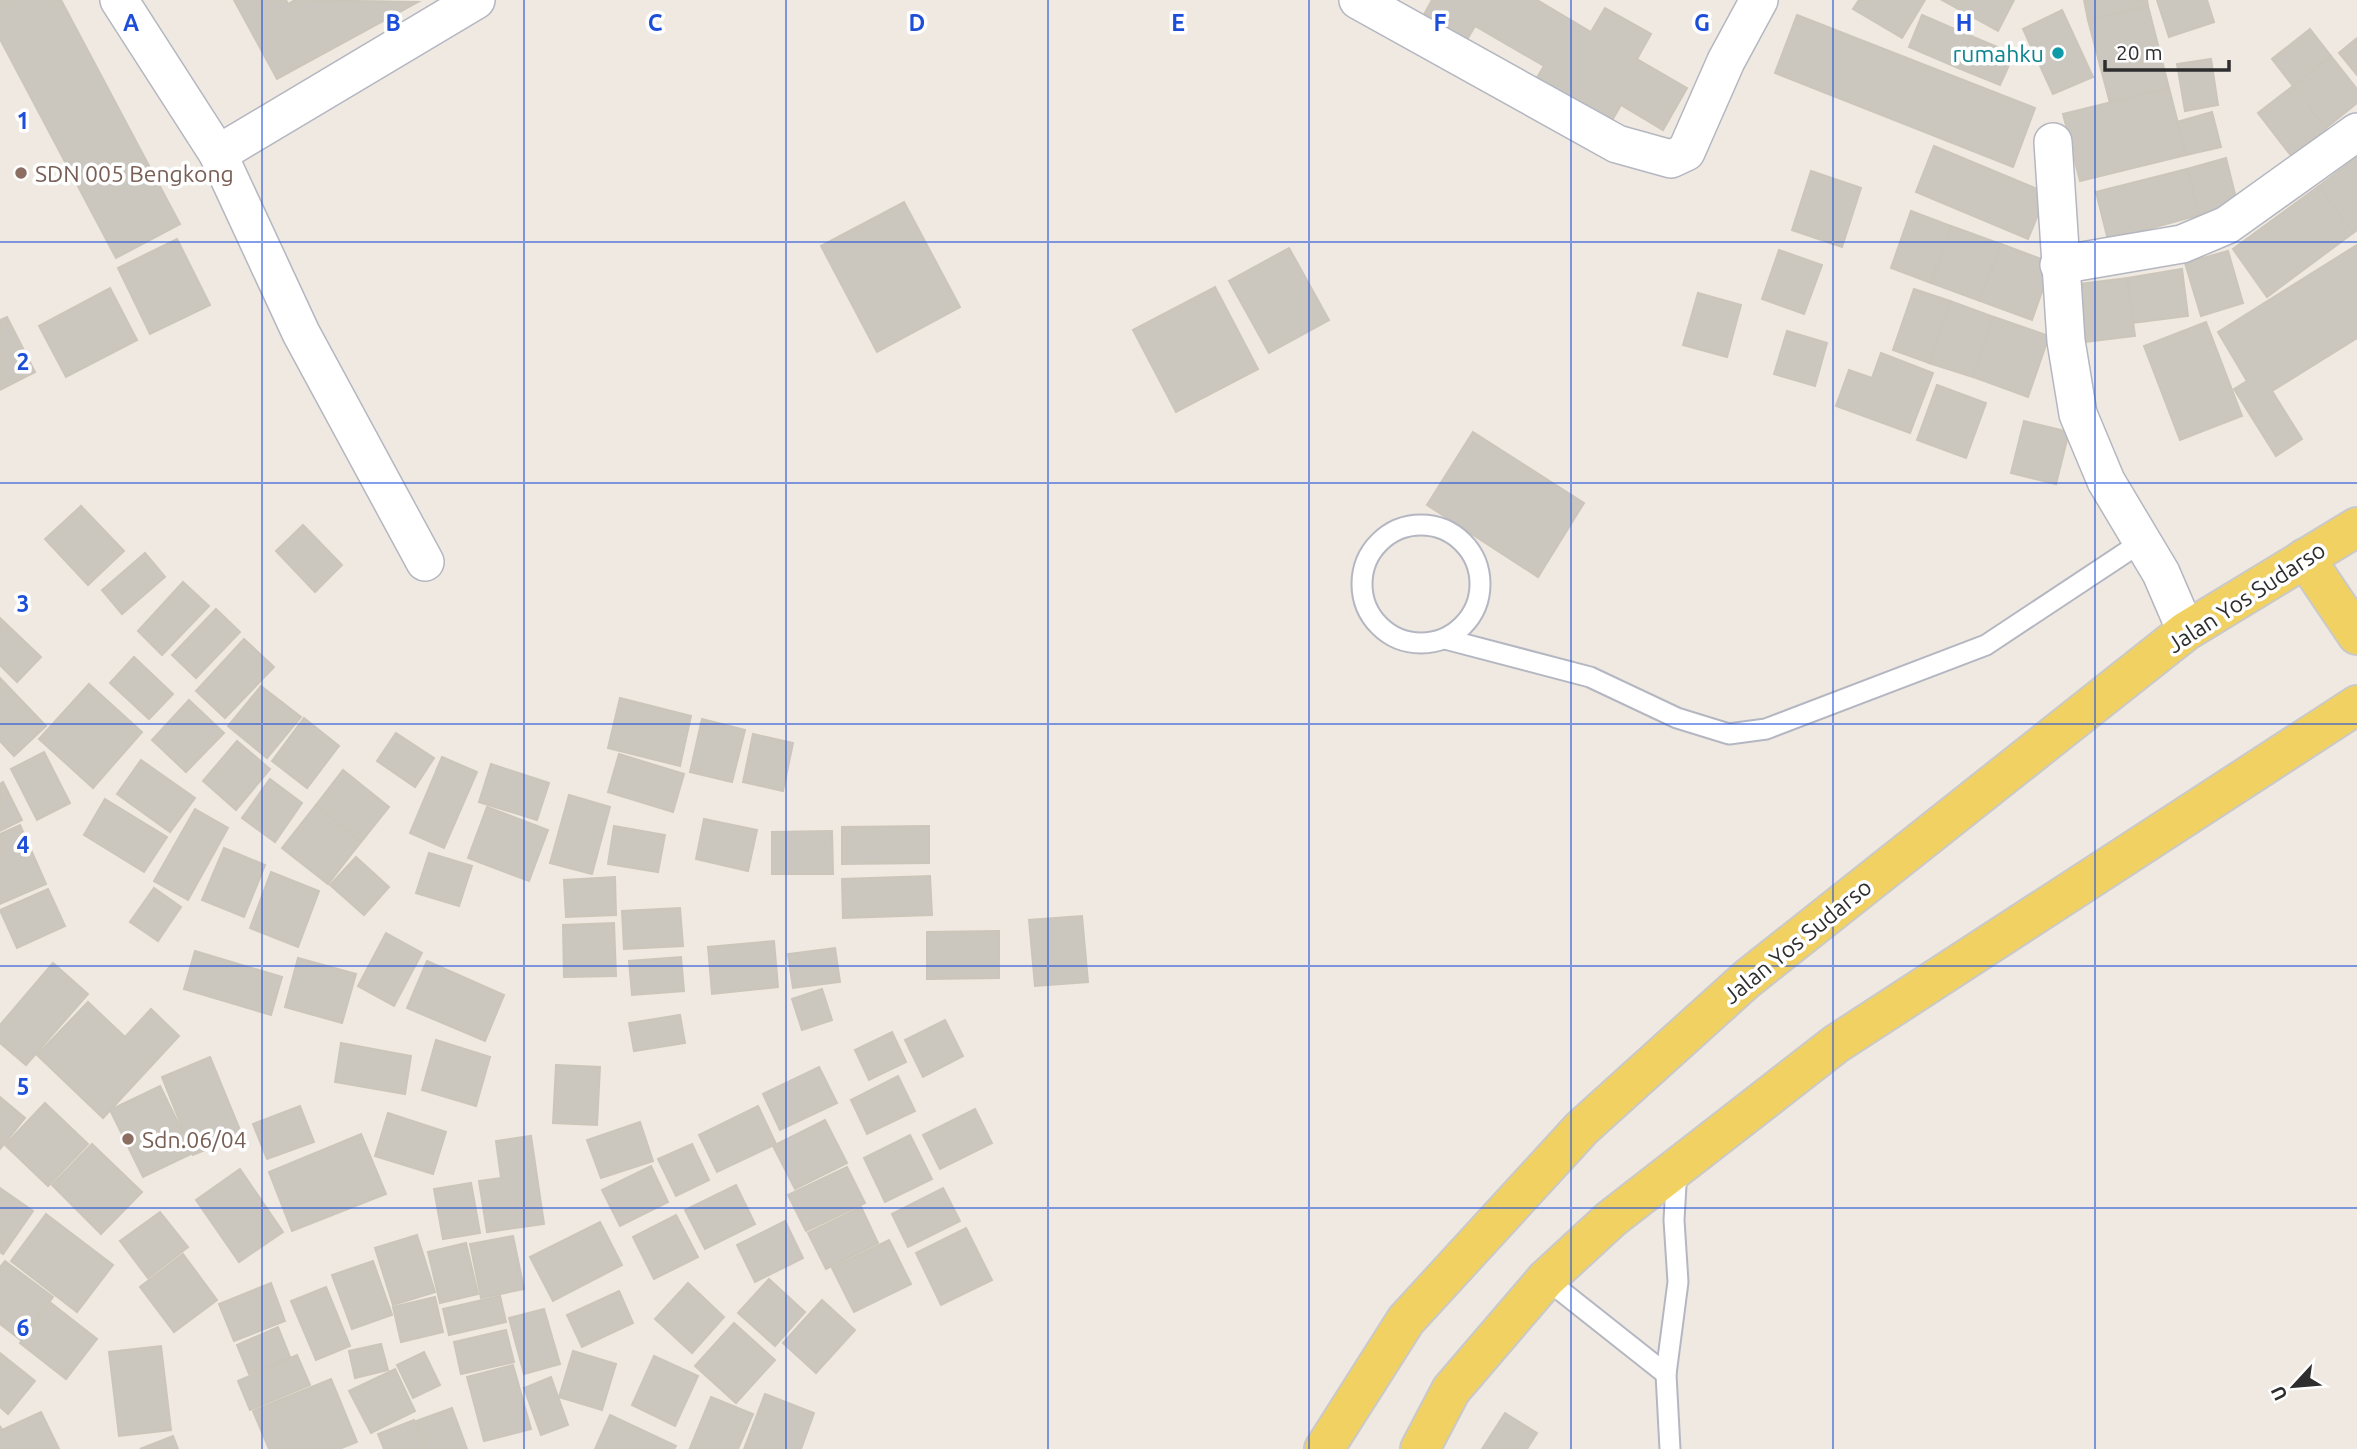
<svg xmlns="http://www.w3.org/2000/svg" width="2357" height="1449" viewBox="0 0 2357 1449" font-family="Ubuntu,sans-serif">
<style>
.building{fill:#cbc7bf;stroke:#cbc5ba;stroke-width:2}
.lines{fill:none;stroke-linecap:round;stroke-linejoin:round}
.lane-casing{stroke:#b4b7c1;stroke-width:23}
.street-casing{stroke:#b4b7c1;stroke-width:40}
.primary-casing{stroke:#c9c9c9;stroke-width:42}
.lane{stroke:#fff;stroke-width:19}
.street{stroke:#fff;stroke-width:37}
.primary{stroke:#f2d163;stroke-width:38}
.grid{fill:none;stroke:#1d4ed8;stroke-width:2;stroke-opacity:0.55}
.culture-dot{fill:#0f9aa8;stroke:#fff;stroke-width:2.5}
.education-dot{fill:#8d6e63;stroke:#fff;stroke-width:2.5}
.labels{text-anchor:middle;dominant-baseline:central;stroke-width:7;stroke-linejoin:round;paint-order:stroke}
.culture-label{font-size:23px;fill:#0d838f;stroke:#fff;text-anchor:end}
.education-label{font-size:23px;fill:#785e54;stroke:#fff;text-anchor:start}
.street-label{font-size:23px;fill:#2e2e2e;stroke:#fff}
.grid-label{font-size:23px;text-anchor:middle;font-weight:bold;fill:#1d4ed8;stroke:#fff;stroke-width:7;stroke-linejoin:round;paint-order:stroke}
</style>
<rect width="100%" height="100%" fill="#efe9e1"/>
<g class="building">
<path d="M 0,0 L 61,0 L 180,224 L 116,258 L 0,39 Z"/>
<path d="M 234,0 L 286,0 L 288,4 L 295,0 L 418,2 L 277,79 Z"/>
<path d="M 1432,0 L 1537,0 L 1591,32 L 1605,8 L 1651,34 L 1637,59 L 1687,88 L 1663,130 L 1621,105 L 1607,129 L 1532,86 L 1544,66 L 1475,26 L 1464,45 L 1421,20 Z"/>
<path d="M 1859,0 L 1925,0 L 1902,38 L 1853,9 Z"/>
<path d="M 1942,0 L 2014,0 L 1998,31 Z"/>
<path d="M 2084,0 L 2147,0 L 2148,6 L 2088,20 Z"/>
<path d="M 2157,0 L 2207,0 L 2214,22 L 2169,37 Z"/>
<path d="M 2148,6 L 2169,88 L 2110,103 L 2088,20 Z"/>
<path d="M 2062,10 L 2093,77 L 2053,94 L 2023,29 Z"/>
<path d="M 1797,15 L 2035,108 L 2013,167 L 1775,73 Z"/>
<path d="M 1922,15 L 1971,36 L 1958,68 L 1909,47 Z"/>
<path d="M 2310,29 L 2331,56 L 2293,86 L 2272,59 Z"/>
<path d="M 1971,36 L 2014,54 L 2000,85 L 1958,68 Z"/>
<path d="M 2357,38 L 2357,75 L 2339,53 Z"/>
<path d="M 2331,56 L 2357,89 L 2357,103 L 2326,128 L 2293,86 Z"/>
<path d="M 2211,59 L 2218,105 L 2185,111 L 2177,64 Z"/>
<path d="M 2293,86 L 2334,139 L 2299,166 L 2258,113 Z"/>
<path d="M 2169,88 L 2186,155 L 2080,181 L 2063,114 Z"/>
<path d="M 2212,112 L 2221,147 L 2186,155 L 2177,122 Z"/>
<path d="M 1934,146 L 2047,193 L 2028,239 L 1916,192 Z"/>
<path d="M 2226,158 L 2238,206 L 2199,215 L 2187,169 Z"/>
<path d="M 2356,158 L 2357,230 L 2353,233 L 2319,186 Z"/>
<path d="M 2187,169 L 2199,215 L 2108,240 L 2096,192 Z"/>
<path d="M 1811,171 L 1861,188 L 1842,247 L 1792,230 Z"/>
<path d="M 2319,186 L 2353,233 L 2267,297 L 2233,249 Z"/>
<path d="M 904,202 L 960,307 L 877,352 L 821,246 Z"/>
<path d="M 1911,211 L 1951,226 L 1931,283 L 1891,268 Z"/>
<path d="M 1951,226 L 2001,244 L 1980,301 L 1931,283 Z"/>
<path d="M 177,239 L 210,305 L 150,334 L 118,268 Z"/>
<path d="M 2001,244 L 2052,263 L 2032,320 L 1980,301 Z"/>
<path d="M 2357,245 L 2357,338 L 2272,391 L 2302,439 L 2276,456 L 2234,389 L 2247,381 L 2218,332 Z"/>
<path d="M 1289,248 L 1329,320 L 1269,353 L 1229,281 Z"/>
<path d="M 1779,250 L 1822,265 L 1804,314 L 1762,299 Z"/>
<path d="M 2228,251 L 2243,303 L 2201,316 L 2185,263 Z"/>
<path d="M 2182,269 L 2188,316 L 2133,323 L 2127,278 Z"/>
<path d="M 2127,278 L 2135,336 L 2086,342 L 2078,284 Z"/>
<path d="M 1215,287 L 1258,369 L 1176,412 L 1133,330 Z"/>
<path d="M 110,288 L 137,340 L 66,377 L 39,326 Z"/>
<path d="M 1914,289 L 1950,301 L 1929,363 L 1893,350 Z"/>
<path d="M 1698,293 L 1741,305 L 1727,357 L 1683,345 Z"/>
<path d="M 1950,301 L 1994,317 L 1973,377 L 1929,363 Z"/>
<path d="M 7,317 L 35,372 L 0,390 L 0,320 Z"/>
<path d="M 1994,317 L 2049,336 L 2028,397 L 1973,377 Z"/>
<path d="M 2206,322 L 2242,416 L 2180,440 L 2144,346 Z"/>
<path d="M 1787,331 L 1827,343 L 1815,386 L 1774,374 Z"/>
<path d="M 1881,353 L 1933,373 L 1910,433 L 1836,406 L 1849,370 L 1872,378 Z"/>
<path d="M 1937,385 L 1986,403 L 1966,458 L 1917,440 Z"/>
<path d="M 2024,421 L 2069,432 L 2056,484 L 2011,473 Z"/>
<path d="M 1473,432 L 1584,503 L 1538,577 L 1427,505 Z"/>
<path d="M 81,506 L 124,551 L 88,585 L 45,539 Z"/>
<path d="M 303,525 L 342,565 L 315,592 L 276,551 Z"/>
<path d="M 145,553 L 165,577 L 122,614 L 102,590 Z"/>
<path d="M 183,582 L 209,606 L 162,655 L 138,631 Z"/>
<path d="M 216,609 L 240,632 L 196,678 L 172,655 Z"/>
<path d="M 0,618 L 41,657 L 17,682 L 0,665 Z"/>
<path d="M 244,639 L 274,667 L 225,718 L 196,691 Z"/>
<path d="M 134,657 L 173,694 L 149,719 L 110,683 Z"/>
<path d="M 0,678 L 46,726 L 14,756 L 0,741 Z"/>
<path d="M 89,684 L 142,732 L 93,788 L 39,739 Z"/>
<path d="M 261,686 L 301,717 L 267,758 L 228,726 Z"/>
<path d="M 620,698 L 691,716 L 680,766 L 608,748 Z"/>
<path d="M 189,700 L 224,733 L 186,772 L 152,740 Z"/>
<path d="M 304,718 L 339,746 L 307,788 L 272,761 Z"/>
<path d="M 702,719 L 745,730 L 732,782 L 690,772 Z"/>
<path d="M 396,733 L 434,758 L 415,787 L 377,761 Z"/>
<path d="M 753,734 L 793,743 L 783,791 L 743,782 Z"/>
<path d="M 237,741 L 270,769 L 236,810 L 203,781 Z"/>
<path d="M 44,752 L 70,803 L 37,820 L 11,769 Z"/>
<path d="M 619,754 L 684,774 L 673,812 L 608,792 Z"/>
<path d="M 442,757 L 477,772 L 444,848 L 410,833 Z"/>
<path d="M 141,760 L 195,798 L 170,832 L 117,794 Z"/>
<path d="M 491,764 L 549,783 L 537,820 L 479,802 Z"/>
<path d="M 343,770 L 389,807 L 361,842 L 316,805 Z"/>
<path d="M 270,779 L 302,803 L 275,842 L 242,818 Z"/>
<path d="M 3,782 L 22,820 L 0,831 L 0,784 Z"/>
<path d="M 569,795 L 610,807 L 592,874 L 550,863 Z"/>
<path d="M 105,799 L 167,837 L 144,872 L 84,835 Z"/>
<path d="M 316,805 L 361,842 L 328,884 L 282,848 Z"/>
<path d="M 487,807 L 548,830 L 529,881 L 468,858 Z"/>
<path d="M 195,809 L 228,828 L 188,900 L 154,881 Z"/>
<path d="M 704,819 L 757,830 L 748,871 L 696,859 Z"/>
<path d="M 20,825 L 46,884 L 0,904 L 0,834 Z"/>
<path d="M 614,826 L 665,835 L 658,872 L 608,864 Z"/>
<path d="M 929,826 L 929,863 L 842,864 L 842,827 Z"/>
<path d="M 832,831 L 833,874 L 772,874 L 772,832 Z"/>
<path d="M 224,848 L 265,865 L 244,917 L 202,900 Z"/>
<path d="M 429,853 L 472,866 L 459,906 L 416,893 Z"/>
<path d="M 356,857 L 389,887 L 364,915 L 330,885 Z"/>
<path d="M 271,872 L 319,891 L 298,947 L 250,928 Z"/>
<path d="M 930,876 L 932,915 L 843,918 L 842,879 Z"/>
<path d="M 615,877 L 616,915 L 566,917 L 564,880 Z"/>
<path d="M 154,888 L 181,907 L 158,941 L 130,922 Z"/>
<path d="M 48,889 L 65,926 L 17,948 L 0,910 Z"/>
<path d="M 680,908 L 683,946 L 624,949 L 622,911 Z"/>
<path d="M 1082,916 L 1088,982 L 1035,986 L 1029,920 Z"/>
<path d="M 614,923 L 616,976 L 564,977 L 563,925 Z"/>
<path d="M 999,931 L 999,978 L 927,979 L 927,932 Z"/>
<path d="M 386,933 L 422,953 L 394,1006 L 358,986 Z"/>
<path d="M 774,941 L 778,987 L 712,994 L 708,947 Z"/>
<path d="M 835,948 L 840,982 L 793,988 L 788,954 Z"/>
<path d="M 195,951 L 282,977 L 271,1015 L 184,989 Z"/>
<path d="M 681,957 L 684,991 L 632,995 L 629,961 Z"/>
<path d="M 298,958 L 356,974 L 342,1023 L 285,1007 Z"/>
<path d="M 427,961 L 504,995 L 485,1041 L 407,1008 Z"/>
<path d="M 53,963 L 88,994 L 26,1065 L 0,1043 L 0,1025 Z"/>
<path d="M 822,989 L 832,1020 L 802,1030 L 792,999 Z"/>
<path d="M 88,1002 L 125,1037 L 151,1009 L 179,1036 L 103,1118 L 37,1055 Z"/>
<path d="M 680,1015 L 685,1043 L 634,1051 L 629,1023 Z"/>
<path d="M 945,1020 L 963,1056 L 923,1077 L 905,1040 Z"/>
<path d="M 892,1032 L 906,1062 L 869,1080 L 855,1050 Z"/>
<path d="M 436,1040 L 490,1057 L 476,1106 L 422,1090 Z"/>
<path d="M 341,1043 L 411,1056 L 405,1094 L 335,1082 Z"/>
<path d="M 210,1057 L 242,1135 L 193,1155 L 162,1077 Z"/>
<path d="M 556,1065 L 600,1067 L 597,1125 L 553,1123 Z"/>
<path d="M 819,1067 L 837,1103 L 780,1130 L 763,1094 Z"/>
<path d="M 898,1076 L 915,1111 L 867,1134 L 851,1100 Z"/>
<path d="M 160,1086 L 193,1153 L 143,1177 L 110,1110 Z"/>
<path d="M 0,1097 L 25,1118 L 0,1149 Z"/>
<path d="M 45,1103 L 88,1144 L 48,1186 L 5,1145 Z"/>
<path d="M 300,1106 L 314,1142 L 267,1159 L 253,1124 Z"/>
<path d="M 758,1106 L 776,1144 L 717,1172 L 699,1135 Z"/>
<path d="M 975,1109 L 992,1143 L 940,1169 L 923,1135 Z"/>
<path d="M 388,1113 L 446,1132 L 433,1174 L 375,1156 Z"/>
<path d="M 825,1120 L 847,1163 L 795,1189 L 773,1146 Z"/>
<path d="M 640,1122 L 653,1161 L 601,1178 L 587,1140 Z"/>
<path d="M 361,1134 L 386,1194 L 292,1231 L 269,1172 Z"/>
<path d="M 910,1135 L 932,1179 L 885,1202 L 864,1158 Z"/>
<path d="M 531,1136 L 544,1224 L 487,1232 L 479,1181 L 501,1178 L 496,1141 Z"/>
<path d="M 92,1144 L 142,1192 L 101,1234 L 52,1185 Z"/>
<path d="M 692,1144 L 709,1180 L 676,1196 L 658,1159 Z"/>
<path d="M 651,1166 L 668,1202 L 620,1226 L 602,1190 Z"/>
<path d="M 847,1167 L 865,1203 L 806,1231 L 788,1195 Z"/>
<path d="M 240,1169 L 283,1232 L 239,1262 L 196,1200 Z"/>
<path d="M 471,1183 L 480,1233 L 443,1239 L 434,1189 Z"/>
<path d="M 736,1185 L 755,1224 L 705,1249 L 685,1210 Z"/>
<path d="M 0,1188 L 33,1211 L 3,1254 L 0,1252 Z"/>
<path d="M 943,1188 L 960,1221 L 908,1247 L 892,1214 Z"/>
<path d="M 861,1207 L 878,1243 L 826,1269 L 808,1233 Z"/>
<path d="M 160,1212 L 188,1247 L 148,1278 L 120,1241 Z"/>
<path d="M 46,1214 L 113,1265 L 77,1312 L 11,1261 Z"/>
<path d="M 676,1215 L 698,1257 L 654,1279 L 633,1237 Z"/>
<path d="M 785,1221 L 803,1258 L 755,1282 L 737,1245 Z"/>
<path d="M 600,1222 L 622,1265 L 553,1301 L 530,1257 Z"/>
<path d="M 966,1228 L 992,1280 L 941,1305 L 916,1253 Z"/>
<path d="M 417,1235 L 435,1292 L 393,1305 L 375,1248 Z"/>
<path d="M 513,1236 L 524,1289 L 481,1298 L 470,1244 Z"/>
<path d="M 889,1240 L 911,1284 L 854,1312 L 832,1268 Z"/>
<path d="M 466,1243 L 478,1294 L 440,1303 L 428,1252 Z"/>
<path d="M 183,1254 L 217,1300 L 174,1332 L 140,1287 Z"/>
<path d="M 5,1261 L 53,1297 L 21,1340 L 0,1324 L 0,1267 Z"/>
<path d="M 373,1261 L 392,1315 L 352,1329 L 332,1275 Z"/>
<path d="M 769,1279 L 805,1312 L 775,1346 L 738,1313 Z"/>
<path d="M 271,1283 L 285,1321 L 234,1341 L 219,1304 Z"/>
<path d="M 688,1283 L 724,1317 L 692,1353 L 655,1319 Z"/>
<path d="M 326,1287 L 350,1346 L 316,1360 L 291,1301 Z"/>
<path d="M 619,1291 L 633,1323 L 582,1347 L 567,1315 Z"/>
<path d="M 500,1296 L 506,1322 L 449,1335 L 443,1309 Z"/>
<path d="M 435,1297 L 443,1332 L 401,1342 L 393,1307 Z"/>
<path d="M 822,1300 L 855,1330 L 816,1373 L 783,1343 Z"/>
<path d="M 51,1303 L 97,1339 L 66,1379 L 20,1343 Z"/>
<path d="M 544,1309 L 560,1364 L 524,1374 L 509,1318 Z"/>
<path d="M 734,1323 L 775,1360 L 736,1403 L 695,1366 Z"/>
<path d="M 278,1327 L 290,1357 L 249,1374 L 237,1345 Z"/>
<path d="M 506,1330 L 514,1362 L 461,1374 L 454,1342 Z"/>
<path d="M 381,1344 L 388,1370 L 355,1378 L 349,1351 Z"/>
<path d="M 161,1346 L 171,1430 L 119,1436 L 109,1352 Z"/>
<path d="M 573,1351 L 616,1364 L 602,1410 L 559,1397 Z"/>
<path d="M 424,1352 L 440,1385 L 413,1398 L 397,1365 Z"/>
<path d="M 0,1353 L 35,1381 L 8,1414 L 0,1407 Z"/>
<path d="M 297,1355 L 310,1385 L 250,1410 L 238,1381 Z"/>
<path d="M 654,1356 L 698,1376 L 675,1426 L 632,1405 Z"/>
<path d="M 513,1365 L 531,1429 L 484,1441 L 467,1377 Z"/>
<path d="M 395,1369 L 415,1411 L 371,1433 L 349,1391 Z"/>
<path d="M 551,1377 L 568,1425 L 541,1435 L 524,1388 Z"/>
<path d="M 331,1379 L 357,1442 L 339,1449 L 269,1449 L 253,1411 Z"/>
<path d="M 765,1394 L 814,1413 L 801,1449 L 744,1449 Z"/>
<path d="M 711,1397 L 753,1414 L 738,1449 L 690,1448 Z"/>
<path d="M 452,1408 L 467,1449 L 427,1449 L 416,1421 Z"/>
<path d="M 41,1412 L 59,1449 L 0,1449 L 0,1426 L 2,1430 Z"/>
<path d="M 1505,1413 L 1537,1433 L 1527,1449 L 1482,1449 Z"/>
<path d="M 610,1415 L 676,1446 L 674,1449 L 595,1449 Z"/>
<path d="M 414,1420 L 425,1449 L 384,1449 L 378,1434 Z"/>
<path d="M 173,1436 L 178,1449 L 140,1449 Z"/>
</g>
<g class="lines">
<defs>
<g id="lane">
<circle cx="1421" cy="584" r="59"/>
<path d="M 1445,639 L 1590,677 L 1677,718 L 1729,734 L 1766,729 L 1986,645 L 2143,541"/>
<path d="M 1546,1279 L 1666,1374"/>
<path d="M 1670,1449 L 1666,1374 L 1678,1282 L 1674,1220 L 1677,1168"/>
</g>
<g id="street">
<path d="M 119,0 L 218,154 L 301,333 L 425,562"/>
<path d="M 1358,0 L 1617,144 L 1671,159 L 1686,152 L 1726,61 L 1759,0"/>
<path d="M 2053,142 L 2066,341 L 2078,414 L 2106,481 L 2161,573 L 2186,631"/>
<path d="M 218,154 L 476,0"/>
<path d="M 2059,265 L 2182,244 L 2227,225 L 2357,132"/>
</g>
<g id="primary">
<path d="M 2305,558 L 2357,635"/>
<path d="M 1324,1449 L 1406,1320 L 1582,1128 L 1747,979 L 2186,631 L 2357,527"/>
<path d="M 1420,1449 L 1451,1390 L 1546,1279 L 1611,1219 L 1836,1044 L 2357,705"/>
</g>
</defs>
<use href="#lane" class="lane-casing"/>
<use href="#street" class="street-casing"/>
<use href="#primary" class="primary-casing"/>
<use href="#lane" class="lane"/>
<use href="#street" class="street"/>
<use href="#primary" class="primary"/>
</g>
<path class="grid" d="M 262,0 L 262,1449M 524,0 L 524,1449M 786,0 L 786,1449M 1048,0 L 1048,1449M 1309,0 L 1309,1449M 1571,0 L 1571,1449M 1833,0 L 1833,1449M 2095,0 L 2095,1449M 0,242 L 2357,242M 0,483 L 2357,483M 0,724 L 2357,724M 0,966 L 2357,966M 0,1208 L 2357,1208"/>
<circle class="culture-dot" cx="2058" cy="53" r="7"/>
<g class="education-dot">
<circle cx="21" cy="173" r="7"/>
<circle cx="128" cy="1139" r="7"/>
</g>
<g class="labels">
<g class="culture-label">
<text x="2044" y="53">rumahku</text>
</g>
<g class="education-label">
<text x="35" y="173">SDN 005 Bengkong</text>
<text x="142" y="1139">Sdn.06/04</text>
</g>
<g class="street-label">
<text transform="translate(2246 597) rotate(-33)">Jalan Yos Sudarso</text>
<text transform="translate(1797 941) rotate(-39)">Jalan Yos Sudarso</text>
</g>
</g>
<g class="grid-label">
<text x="131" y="31">A</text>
<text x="393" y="31">B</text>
<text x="655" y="31">C</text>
<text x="917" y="31">D</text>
<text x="1178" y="31">E</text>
<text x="1440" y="31">F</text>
<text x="1702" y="31">G</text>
<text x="1964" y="31">H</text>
<text x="23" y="129">1</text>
<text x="23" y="370">2</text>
<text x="23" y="612">3</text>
<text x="23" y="853">4</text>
<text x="23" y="1095">5</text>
<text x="23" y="1336">6</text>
</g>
<g transform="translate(2294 1386) rotate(244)" stroke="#ffffff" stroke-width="5" paint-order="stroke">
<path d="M0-5L12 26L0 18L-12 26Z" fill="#2e2e2e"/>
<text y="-10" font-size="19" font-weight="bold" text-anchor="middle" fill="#2e2e2e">U</text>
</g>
<path d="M2105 60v10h124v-10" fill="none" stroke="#2e2e2e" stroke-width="3.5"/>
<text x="2116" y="60" font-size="21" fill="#2e2e2e" stroke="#ffffff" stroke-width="5" paint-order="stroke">20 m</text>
</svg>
